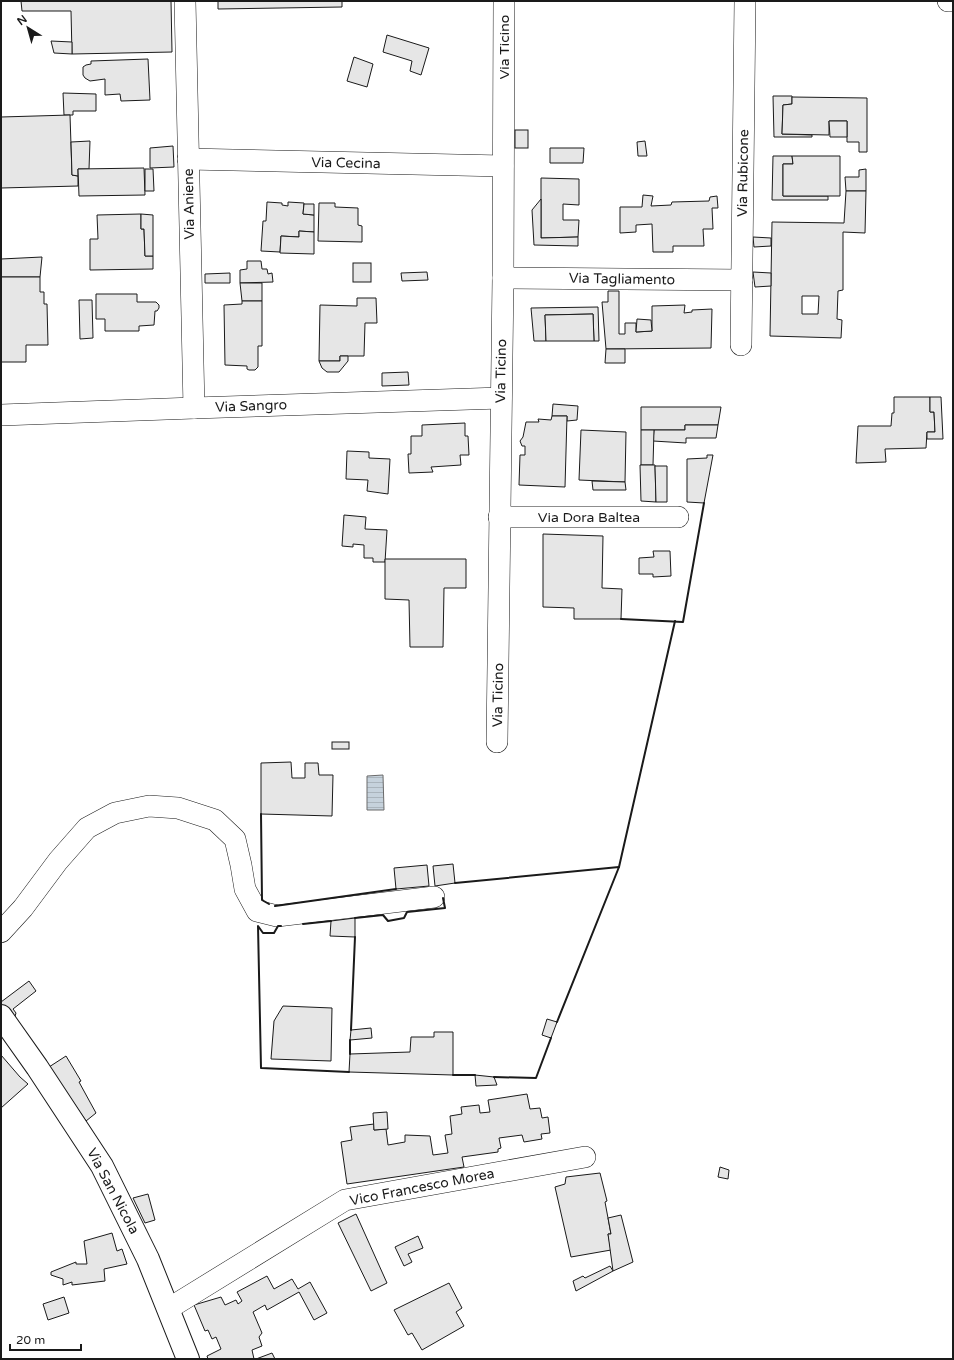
<svg xmlns="http://www.w3.org/2000/svg" width="954" height="1360" viewBox="0 0 954 1360" font-family="'Varela Round',sans-serif">
<style>
.water{fill:url(#water-rules);stroke:#6a6a6a}
.building{fill:#e6e6e6;stroke:#1a1a1a;fill-rule:evenodd}
.lines{fill:none;stroke-linecap:round;stroke-linejoin:round}
.minor-casing{stroke:#1a1a1a;stroke-width:22}
.tertiary-casing{stroke:#1a1a1a;stroke-width:24}
.minor{stroke:#fff;stroke-width:21}
.tertiary{stroke:#fff;stroke-width:22}
.wall{stroke:#1a1a1a;stroke-width:2}
.labels{text-anchor:middle;dominant-baseline:central;stroke-width:3;stroke-linejoin:round;paint-order:stroke}
.street-label{font-size:14px;fill:#1a1a1a;stroke:#fff}
</style>
<defs>
<pattern id="water-rules" width="6" height="5" patternUnits="userSpaceOnUse"><rect width="6" height="5" fill="#c6d2dc"/><path d="M0 2.5h6" fill="none" stroke="#aab4bc"/></pattern>
</defs>
<rect width="100%" height="100%" fill="#fff"/>
<path class="water" d="M 383,775 L 384,810 L 367,810 L 367,776 Z"/>
<g class="building">
<path d="M 21,1 L 171,1 L 172,52 L 72,54 L 71,11 L 22,11 Z"/>
<path d="M 218,1 L 342,1 L 342,7 L 218,9 Z"/>
<path d="M 387,35 L 429,48 L 421,75 L 410,71 L 412,61 L 383,52 Z"/>
<path d="M 51,41 L 72,42 L 72,54 L 54,53 Z"/>
<path d="M 354,57 L 373,64 L 367,87 L 347,81 Z"/>
<path d="M 148,59 L 150,100 L 121,101 L 120,94 L 105,95 L 105,79 L 90,81 L 85,78 L 83,75 L 83,67 L 86,65 L 91,64 L 91,61 Z"/>
<path d="M 63,93 L 96,94 L 96,111 L 73,111 L 73,115 L 64,115 Z"/>
<path d="M 773,96 L 792,96 L 792,104 L 783,105 L 782,134 L 812,135 L 812,137 L 774,137 Z"/>
<path d="M 792,97 L 867,98 L 867,152 L 859,152 L 859,142 L 847,142 L 847,121 L 829,121 L 829,135 L 782,134 L 783,105 L 792,104 Z"/>
<path d="M 70,115 L 72,175 L 78,176 L 78,186 L 1,188 L 1,117 Z"/>
<path d="M 829,121 L 847,121 L 847,137 L 830,137 Z"/>
<rect x="515" y="130" width="13" height="18"/>
<path d="M 90,141 L 89,169 L 78,169 L 78,176 L 72,175 L 71,142 Z"/>
<path d="M 645,141 L 647,156 L 638,156 L 637,142 Z"/>
<path d="M 173,146 L 174,167 L 150,168 L 150,148 Z"/>
<path d="M 550,148 L 584,148 L 583,163 L 550,163 Z"/>
<path d="M 773,156 L 792,156 L 793,164 L 783,164 L 783,196 L 828,196 L 828,200 L 772,200 Z"/>
<path d="M 792,156 L 840,156 L 840,196 L 783,196 L 783,164 L 793,164 Z"/>
<path d="M 144,168 L 145,195 L 79,196 L 78,169 Z"/>
<path d="M 145,169 L 153,169 L 154,191 L 145,191 Z"/>
<path d="M 866,169 L 866,191 L 846,191 L 845,177 L 859,177 L 859,170 Z"/>
<path d="M 541,178 L 579,179 L 579,205 L 563,204 L 563,220 L 579,220 L 578,237 L 541,238 Z"/>
<path d="M 846,191 L 866,191 L 865,233 L 843,232 L 843,290 L 838,291 L 837,319 L 842,320 L 841,338 L 770,336 L 772,222 L 844,223 ZM 802,296 L 819,296 L 818,314 L 802,314 Z"/>
<path d="M 643,195 L 653,196 L 651,206 L 671,205 L 672,202 L 709,201 L 710,197 L 717,196 L 718,208 L 712,208 L 713,229 L 703,229 L 704,246 L 673,246 L 673,252 L 653,252 L 652,224 L 636,225 L 636,232 L 620,233 L 620,207 L 642,207 Z"/>
<path d="M 541,199 L 541,238 L 578,237 L 578,246 L 534,245 L 532,210 Z"/>
<path d="M 267,202 L 282,203 L 282,205 L 288,206 L 288,202 L 304,203 L 303,214 L 314,215 L 314,232 L 299,231 L 299,237 L 281,236 L 280,252 L 261,251 L 263,221 L 266,221 Z"/>
<path d="M 319,203 L 335,203 L 335,207 L 358,208 L 358,225 L 362,226 L 362,242 L 318,241 Z"/>
<path d="M 304,204 L 314,204 L 314,215 L 303,214 Z"/>
<path d="M 141,214 L 141,229 L 144,229 L 145,256 L 153,256 L 153,269 L 90,270 L 90,239 L 98,239 L 97,215 Z"/>
<path d="M 141,214 L 153,215 L 153,256 L 145,256 L 144,229 L 141,229 Z"/>
<path d="M 299,231 L 314,232 L 314,254 L 280,253 L 281,236 L 299,237 Z"/>
<path d="M 753,237 L 771,238 L 771,246 L 754,247 Z"/>
<path d="M 42,257 L 40,277 L 1,277 L 1,259 Z"/>
<path d="M 247,261 L 261,261 L 262,269 L 267,269 L 268,274 L 272,273 L 273,282 L 240,283 L 240,270 L 247,269 Z"/>
<rect x="353" y="263" width="18" height="19"/>
<path d="M 427,272 L 428,280 L 402,281 L 401,273 Z"/>
<path d="M 753,272 L 771,273 L 771,286 L 755,287 Z"/>
<path d="M 230,273 L 230,283 L 205,283 L 205,274 Z"/>
<path d="M 1,277 L 40,277 L 40,292 L 44,292 L 44,304 L 47,304 L 48,345 L 26,345 L 26,362 L 1,362 Z"/>
<path d="M 240,283 L 262,283 L 262,301 L 242,301 Z"/>
<path d="M 608,291 L 619,291 L 619,334 L 625,334 L 625,323 L 636,323 L 636,332 L 652,331 L 652,306 L 685,305 L 684,313 L 692,312 L 692,310 L 712,309 L 711,348 L 606,349 L 602,302 L 608,302 Z"/>
<path d="M 96,294 L 137,294 L 137,302 L 156,302 L 159,305 L 159,308 L 157,311 L 155,311 L 154,325 L 139,326 L 139,331 L 105,331 L 105,319 L 96,319 Z"/>
<path d="M 357,298 L 376,298 L 377,323 L 365,323 L 364,356 L 340,356 L 340,361 L 319,361 L 320,305 L 357,306 Z"/>
<path d="M 79,300 L 92,300 L 93,338 L 80,339 Z"/>
<path d="M 242,301 L 262,301 L 262,346 L 258,346 L 258,367 L 255,370 L 249,370 L 247,369 L 247,366 L 225,365 L 224,305 L 242,304 Z"/>
<path d="M 598,307 L 599,341 L 594,341 L 593,314 L 545,315 L 546,341 L 534,341 L 531,308 Z"/>
<path d="M 593,314 L 594,341 L 546,341 L 545,315 Z"/>
<path d="M 637,319 L 651,320 L 652,331 L 636,332 Z"/>
<path d="M 606,349 L 625,349 L 625,363 L 605,363 Z"/>
<path d="M 340,356 L 348,356 L 348,361 L 339,372 L 327,372 L 322,368 L 319,361 L 340,361 Z"/>
<path d="M 408,372 L 409,385 L 382,386 L 382,373 Z"/>
<path d="M 894,397 L 930,397 L 930,412 L 934,412 L 935,432 L 927,432 L 926,448 L 885,449 L 886,462 L 856,463 L 858,426 L 891,426 L 892,413 L 894,413 Z"/>
<path d="M 930,397 L 941,397 L 943,439 L 927,439 L 927,432 L 935,432 L 934,412 L 930,412 Z"/>
<path d="M 553,404 L 578,406 L 577,420 L 567,421 L 567,416 L 552,416 Z"/>
<path d="M 641,407 L 721,407 L 718,425 L 685,425 L 685,430 L 641,430 Z"/>
<path d="M 552,416 L 567,416 L 565,487 L 519,485 L 520,455 L 525,455 L 525,446 L 522,446 L 520,441 L 523,437 L 526,422 L 539,422 L 538,419 L 551,420 Z"/>
<path d="M 465,423 L 465,436 L 468,436 L 469,455 L 460,455 L 461,465 L 431,467 L 433,472 L 409,473 L 408,454 L 411,454 L 411,436 L 422,436 L 422,425 Z"/>
<path d="M 685,425 L 718,425 L 716,438 L 686,438 L 686,443 L 653,441 L 654,430 L 685,430 Z"/>
<path d="M 581,430 L 626,432 L 625,482 L 579,480 Z"/>
<path d="M 641,430 L 654,430 L 653,465 L 641,465 Z"/>
<path d="M 347,451 L 369,452 L 369,458 L 390,459 L 388,494 L 367,491 L 368,480 L 346,479 Z"/>
<path d="M 707,455 L 713,455 L 704,503 L 687,502 L 687,459 L 707,458 Z"/>
<path d="M 640,465 L 655,465 L 656,502 L 641,501 Z"/>
<path d="M 655,466 L 667,466 L 667,502 L 656,502 Z"/>
<path d="M 592,481 L 625,482 L 626,490 L 593,490 Z"/>
<path d="M 344,515 L 366,517 L 365,529 L 387,530 L 385,562 L 373,562 L 373,558 L 364,558 L 364,545 L 353,544 L 353,547 L 342,546 Z"/>
<path d="M 543,534 L 603,536 L 602,588 L 622,589 L 621,619 L 574,619 L 574,608 L 543,607 Z"/>
<path d="M 653,551 L 670,551 L 671,576 L 653,577 L 653,574 L 639,574 L 639,558 L 654,557 Z"/>
<path d="M 385,559 L 466,559 L 466,588 L 444,588 L 443,647 L 410,647 L 409,600 L 385,599 Z"/>
<rect x="332" y="742" width="17" height="7"/>
<path d="M 291,762 L 292,778 L 305,778 L 305,763 L 318,763 L 319,775 L 333,775 L 332,816 L 261,814 L 261,763 Z"/>
<path d="M 453,864 L 455,883 L 435,886 L 433,866 Z"/>
<path d="M 427,865 L 429,886 L 396,889 L 394,868 Z"/>
<path d="M 355,918 L 355,937 L 330,936 L 331,921 Z"/>
<path d="M 29,981 L 36,991 L 13,1009 L 16,1013 L 13,1023 L 1,1006 L 1,1002 Z"/>
<path d="M 283,1006 L 332,1008 L 331,1061 L 271,1059 L 274,1021 Z"/>
<path d="M 547,1019 L 557,1022 L 551,1038 L 542,1035 Z"/>
<path d="M 371,1028 L 372,1038 L 350,1040 L 351,1030 Z"/>
<path d="M 434,1032 L 453,1032 L 453,1075 L 349,1072 L 350,1054 L 410,1052 L 411,1037 L 434,1037 Z"/>
<path d="M 1,1055 L 20,1077 L 28,1084 L 1,1108 Z"/>
<path d="M 66,1056 L 81,1081 L 79,1082 L 96,1113 L 86,1121 L 49,1067 Z"/>
<path d="M 475,1075 L 494,1077 L 497,1085 L 476,1086 Z"/>
<path d="M 527,1094 L 530,1109 L 540,1108 L 542,1118 L 548,1117 L 550,1133 L 541,1134 L 542,1139 L 524,1142 L 522,1135 L 499,1138 L 501,1148 L 498,1149 L 498,1152 L 462,1157 L 464,1167 L 347,1184 L 341,1142 L 352,1140 L 350,1127 L 374,1124 L 374,1130 L 386,1129 L 388,1145 L 405,1142 L 405,1135 L 430,1136 L 433,1155 L 448,1153 L 445,1135 L 452,1134 L 450,1116 L 462,1114 L 461,1107 L 479,1105 L 480,1113 L 490,1112 L 488,1100 Z"/>
<path d="M 387,1112 L 388,1129 L 374,1130 L 373,1113 Z"/>
<path d="M 720,1167 L 729,1170 L 728,1179 L 718,1177 Z"/>
<path d="M 600,1173 L 607,1201 L 605,1202 L 611,1234 L 608,1234 L 611,1250 L 571,1257 L 555,1187 L 565,1184 L 566,1177 Z"/>
<path d="M 148,1194 L 155,1220 L 145,1223 L 133,1198 Z"/>
<path d="M 356,1214 L 387,1283 L 371,1291 L 338,1223 Z"/>
<path d="M 621,1215 L 633,1262 L 613,1271 L 608,1234 L 611,1234 L 608,1218 Z"/>
<path d="M 112,1233 L 117,1251 L 122,1249 L 127,1264 L 104,1269 L 105,1281 L 72,1285 L 72,1282 L 63,1285 L 63,1279 L 51,1275 L 51,1272 L 76,1262 L 76,1264 L 87,1264 L 84,1241 Z"/>
<path d="M 418,1236 L 423,1248 L 408,1254 L 412,1262 L 404,1266 L 395,1247 Z"/>
<path d="M 610,1266 L 613,1271 L 576,1291 L 573,1281 L 583,1276 L 585,1278 Z"/>
<path d="M 267,1276 L 274,1289 L 292,1279 L 298,1289 L 310,1282 L 327,1313 L 314,1320 L 299,1292 L 267,1310 L 265,1305 L 253,1312 L 262,1333 L 259,1337 L 262,1346 L 252,1350 L 254,1359 L 208,1359 L 207,1356 L 221,1349 L 216,1337 L 212,1339 L 208,1330 L 205,1331 L 194,1305 L 221,1297 L 225,1305 L 236,1300 L 238,1304 L 242,1301 L 237,1292 Z"/>
<path d="M 449,1283 L 462,1308 L 456,1312 L 464,1326 L 422,1350 L 412,1333 L 408,1335 L 394,1310 Z"/>
<path d="M 64,1297 L 69,1313 L 48,1320 L 43,1304 Z"/>
<path d="M 272,1353 L 275,1359 L 256,1359 Z"/>
</g>
<g class="lines">
<defs>
<g id="minor">
<path d="M 185,1 L 194,408"/>
<path d="M 948,1 L 953,1"/>
<path d="M 188,159 L 503,166"/>
<path d="M 503,278 L 742,280"/>
<path d="M 741,345 L 745,1"/>
<path d="M 1,415 L 194,408 L 501,398"/>
<path d="M 499,517 L 678,517"/>
<path d="M 497,742 L 503,278 L 504,1"/>
<path d="M 1,932 L 23,908 L 58,861 L 87,828 L 115,813 L 149,806 L 178,808 L 215,820 L 235,839 L 241,865 L 245,889 L 257,911 L 277,916 L 434,897"/>
<path d="M 168,1309 L 345,1200 L 585,1157"/>
</g>
<path id="tertiary" d="M 1,1016 L 37,1067 L 102,1166 L 148,1259 L 188,1359"/>
</defs>
<use href="#minor" class="minor-casing"/>
<use href="#tertiary" class="tertiary-casing"/>
<use href="#minor" class="minor"/>
<use href="#tertiary" class="tertiary"/>
<g class="wall">
<path d="M 621,619 L 683,622 L 704,503"/>
<path d="M 261,814 L 262,900 L 269,904"/>
<path d="M 619,867 L 675,621"/>
<path d="M 455,883 L 619,867 L 557,1022"/>
<path d="M 275,906 L 396,889"/>
<path d="M 355,918 L 383,915 L 388,921 L 404,918 L 407,912 L 445,908 L 443,898"/>
<path d="M 303,924 L 331,921"/>
<path d="M 281,926 L 278,926 L 274,933 L 263,933 L 258,926 L 261,1068 L 349,1072"/>
<path d="M 351,1030 L 355,937"/>
<path d="M 350,1054 L 350,1040"/>
<path d="M 453,1075 L 475,1075"/>
<path d="M 494,1077 L 536,1078 L 551,1038"/>
</g>
</g>
<g class="labels">
<g class="street-label">
<text transform="translate(504 47) rotate(-90)">Via Ticino</text>
<text transform="translate(346 163) rotate(1)">Via Cecina</text>
<text transform="translate(743 173) rotate(-89)">Via Rubicone</text>
<text transform="translate(189 204) rotate(-91)">Via Aniene</text>
<text transform="translate(622 279) rotate(1)">Via Tagliamento</text>
<text transform="translate(501 371) rotate(-89)">Via Ticino</text>
<text transform="translate(251 406) rotate(-2)">Via Sangro</text>
<text x="589" y="517">Via Dora Baltea</text>
<text transform="translate(498 695) rotate(-89)">Via Ticino</text>
<text transform="translate(422 1187) rotate(-11)">Vico Francesco Morea</text>
<text transform="translate(113 1191) rotate(62)">Via San Nicola</text>
</g>
</g>
<rect width="954" height="1360" fill="none" stroke="#1a1a1a" stroke-width="4"/>
<g transform="translate(28 28) rotate(323)" stroke="#ffffff" stroke-width="3" paint-order="stroke">
<path d="M0-3L7 15L0 10L-7 15Z" fill="#1a1a1a"/>
<text y="-6" font-size="11" font-weight="bold" text-anchor="middle" fill="#1a1a1a">N</text>
</g>
<path d="M10 1344v6h71v-6" fill="none" stroke="#1a1a1a" stroke-width="2"/>
<text x="16" y="1344" font-size="12" fill="#1a1a1a" stroke="#ffffff" stroke-width="3" paint-order="stroke">20 m</text>
</svg>
